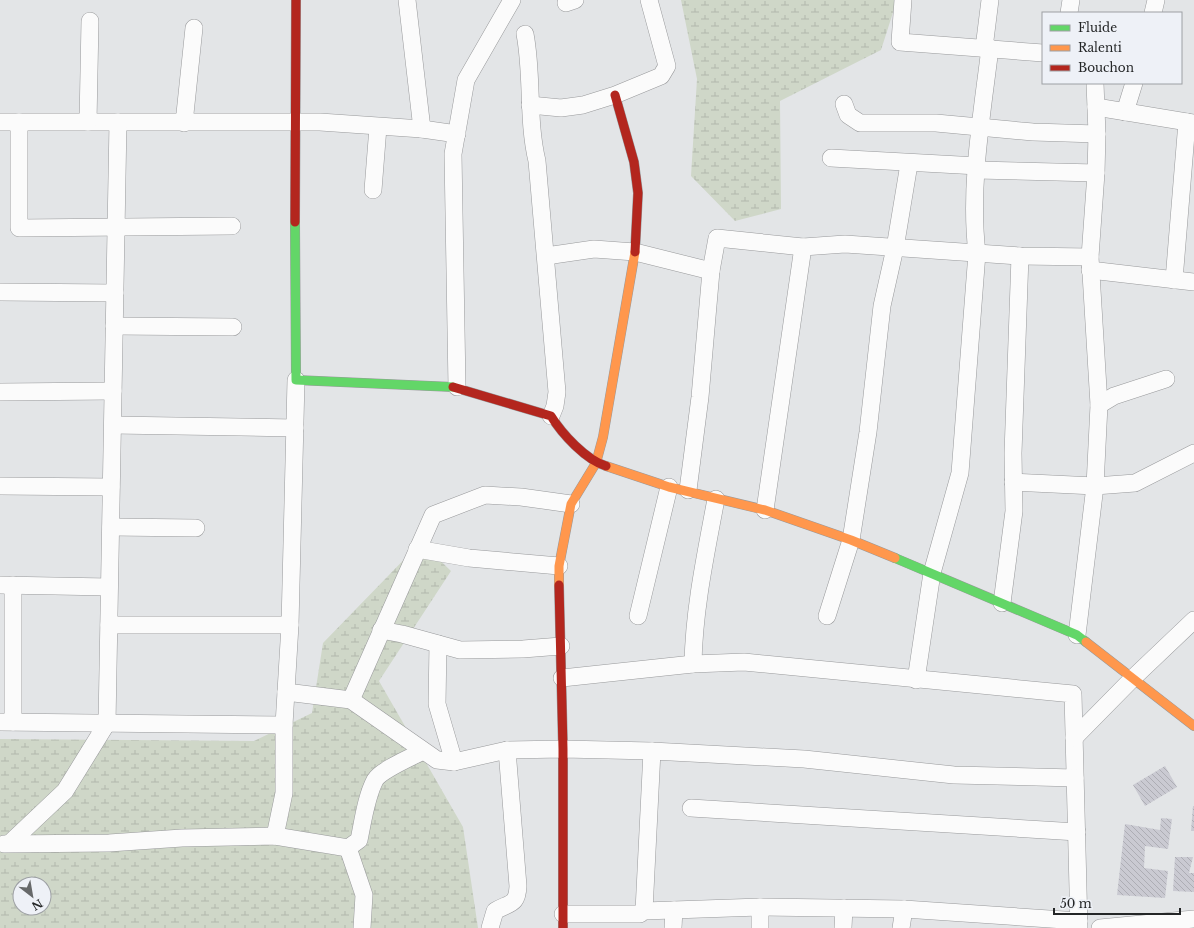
<svg xmlns="http://www.w3.org/2000/svg" width="1194" height="928" viewBox="0 0 1194 928" font-family="'Libre Baskerville',serif">
<style>
.wetland{fill:url(#wetland-marsh);fill-rule:evenodd}
.building{fill:url(#building-back-hatch)}
.lines{fill:none;stroke-linecap:round;stroke-linejoin:round}
.street-casing{stroke:#98999b;stroke-width:18}
.fast-casing{stroke:#98999b;stroke-width:10}
.slow-casing{stroke:#98999b;stroke-width:10}
.jam-casing{stroke:#98999b;stroke-width:10}
.street{stroke:#fbfbfb;stroke-width:17}
.fast{stroke:#63d668;stroke-width:9}
.slow{stroke:#ff974d;stroke-width:9}
.jam{stroke:#b3261e;stroke-width:9}
</style>
<defs>
<pattern id="wetland-marsh" width="20" height="14" patternUnits="userSpaceOnUse"><rect width="20" height="14" fill="#cfd7c8"/><path d="M1 5h8M5 5V1M11 12h8M15 12V8" fill="none" stroke="#b2b8ac"/></pattern>
<pattern id="building-back-hatch" width="6" height="6" patternUnits="userSpaceOnUse"><rect width="6" height="6" fill="#cacad2"/><path d="M-1 5l2 2M0 0l6 6M5-1l2 2" fill="none" stroke="#adadb4"/></pattern>
</defs>
<rect width="100%" height="100%" fill="#e3e5e7"/>
<g class="wetland">
<path d="M 681,0 L 897,0 L 881,50 L 780,101 L 781,209 L 735,221 L 691,176 L 697,79 Z"/>
<path d="M 421,542 L 451,571 L 379,681 L 463,827 L 478,928 L 0,928 L 0,739 L 254,741 L 312,713 L 323,643 ZM 20,884 L 44,884 L 44,908 L 20,908 Z"/>
</g>
<g class="building">
<path d="M 1165,766 L 1177,787 L 1145,806 L 1133,785 Z"/>
<path d="M 1193,806 L 1194,806 L 1194,831 L 1191,831 Z"/>
<path d="M 1161,818 L 1172,819 L 1168,849 L 1145,846 L 1144,868 L 1168,871 L 1165,898 L 1117,895 L 1125,824 L 1160,830 Z"/>
<path d="M 1175,857 L 1193,857 L 1189,873 L 1194,873 L 1194,892 L 1173,891 Z"/>
</g>
<g class="lines">
<defs>
<g id="street">
<path d="M 407,0 L 422,129"/>
<path d="M 903,0 L 900,42 L 1043,53"/>
<path d="M 566,3 L 575,0"/>
<path d="M 1069,13 L 1071,0"/>
<path d="M 1153,13 L 1156,0"/>
<path d="M 525,34 C 533,76 527,119 537,161 L 557,392 L 555,406 L 551,416"/>
<path d="M 984,48 L 990,0"/>
<path d="M 844,104 L 848,115 L 860,123 L 936,123 L 1033,132 L 1097,134"/>
<path d="M 530,105 L 561,108 L 583,105 L 615,95 L 661,76 L 667,66 L 649,0"/>
<path d="M 1096,107 L 1194,123"/>
<path d="M 1125,112 L 1134,83"/>
<path d="M 0,122 L 320,122 L 422,129 L 457,134"/>
<path d="M 19,122 L 19,228 L 232,226"/>
<path d="M 88,122 L 90,21"/>
<path d="M 184,123 L 194,28"/>
<path d="M 831,158 L 978,166"/>
<path d="M 977,170 L 1096,173"/>
<path d="M 373,190 L 378,127"/>
<path d="M 546,256 L 594,249 L 635,252 L 711,271"/>
<path d="M 1090,270 L 1194,282"/>
<path d="M 1174,280 L 1187,122"/>
<path d="M 0,292 L 115,293"/>
<path d="M 114,326 L 233,327"/>
<path d="M 457,387 L 453,154 L 466,80 L 512,0"/>
<path d="M 0,392 L 113,391"/>
<path d="M 1099,405 L 1114,396 L 1166,379"/>
<path d="M 113,425 L 295,428"/>
<path d="M 1013,482 L 1095,486 L 1135,483 L 1194,453"/>
<path d="M 0,486 L 111,487"/>
<path d="M 688,490 L 700,397 L 711,271 L 717,238 L 803,247 L 845,244 L 1020,256 L 1090,257"/>
<path d="M 765,510 L 803,247"/>
<path d="M 111,527 L 196,528"/>
<path d="M 417,549 L 469,558 L 559,566"/>
<path d="M 0,585 L 109,587"/>
<path d="M 13,585 L 13,722"/>
<path d="M 1002,603 L 1014,511 L 1013,453 L 1020,256"/>
<path d="M 638,616 L 669,487"/>
<path d="M 827,616 L 851,540 L 868,432 L 882,306 L 895,248 L 909,164"/>
<path d="M 109,625 L 290,625"/>
<path d="M 381,630 L 402,634 L 460,650 L 523,649 L 561,646"/>
<path d="M 1077,635 L 1095,486 L 1099,405 L 1090,257 L 1096,173 L 1097,134 L 1095,83"/>
<path d="M 438,644 L 437,704 L 454,762"/>
<path d="M 693,664 C 694,608 706,553 716,499"/>
<path d="M 562,678 L 693,664 L 744,662 L 1073,694 L 1079,928"/>
<path d="M 916,680 L 932,573 L 960,473 L 977,253 C 969,187 982,115 990,48"/>
<path d="M 286,692 L 351,700 L 437,760 L 454,762 L 507,750 L 563,749 L 652,751 L 804,759 L 954,775 L 1075,778"/>
<path d="M 351,700 L 433,515 L 485,495 L 521,497 L 571,504"/>
<path d="M 0,722 L 284,725"/>
<path d="M 1074,738 L 1133,678 L 1194,620"/>
<path d="M 691,808 L 1077,832"/>
<path d="M 275,836 L 284,793 L 284,725 L 290,625 L 296,380"/>
<path d="M 10,843 L 65,791 L 107,723 L 118,122"/>
<path d="M 4,844 L 109,843 L 182,838 L 275,836 L 348,848 L 359,840 C 363,821 366,797 375,780 C 381,770 412,757 423,751"/>
<path d="M 348,848 L 364,895 L 362,928"/>
<path d="M 644,911 L 652,751"/>
<path d="M 563,914 L 640,914 L 644,911 L 760,907 L 904,909 L 1079,921"/>
<path d="M 490,928 L 495,911 C 510,902 517,906 518,886 L 507,750"/>
<path d="M 673,928 L 674,910"/>
<path d="M 760,928 L 760,907"/>
<path d="M 843,928 L 844,908"/>
<path d="M 901,928 L 904,909"/>
<path d="M 1100,928 L 1194,919"/>
</g>
<g id="fast">
<path d="M 295,222 L 296,380 L 453,387"/>
<path d="M 895,558 L 1077,635 L 1086,642"/>
</g>
<g id="slow">
<path d="M 606,466 L 669,487 L 765,510 L 851,540 L 895,558"/>
<path d="M 559,585 L 559,566 L 571,504 L 596,463 L 603,437 L 635,252"/>
<path d="M 1086,642 L 1194,726"/>
</g>
<g id="jam">
<path d="M 615,95 L 634,162 L 638,193 L 635,252"/>
<path d="M 295,222 L 296,0"/>
<path d="M 453,387 L 551,416 C 562,434 586,460 606,466"/>
<path d="M 559,585 L 563,749 L 563,928"/>
</g>
</defs>
<use href="#street" class="street-casing"/>
<use href="#fast" class="fast-casing"/>
<use href="#slow" class="slow-casing"/>
<use href="#jam" class="jam-casing"/>
<use href="#street" class="street"/>
<use href="#fast" class="fast"/>
<use href="#slow" class="slow"/>
<use href="#jam" class="jam"/>
</g>
<rect x="1042" y="12" width="140" height="72" fill="#eef1f7" stroke="#9da0a4"/>
<rect x="1050" y="25" width="20" height="6" fill="#63d668" stroke="#9da0a4"/>
<text x="1078" y="32" font-size="12" fill="#242627">Fluide</text>
<rect x="1050" y="45" width="20" height="6" fill="#ff974d" stroke="#9da0a4"/>
<text x="1078" y="52" font-size="12" fill="#242627">Ralenti</text>
<rect x="1050" y="65" width="20" height="6" fill="#b3261e" stroke="#9da0a4"/>
<text x="1078" y="72" font-size="12" fill="#242627">Bouchon</text>
<g transform="translate(32 896) rotate(149)"><circle r="19" fill="#eef1f7" stroke="#9da0a4"/>
<path d="M0-3L7 15L0 10L-7 15Z" fill="#67696a"/>
<text y="-6" font-size="11" font-weight="bold" text-anchor="middle" fill="#242627">N</text>
</g>
<path d="M1054 908v6h126v-6" fill="none" stroke="#242627" stroke-width="2"/>
<text x="1060" y="908" font-size="12" fill="#242627" stroke="#eef1f7" stroke-width="3" paint-order="stroke">50 m</text>
</svg>
